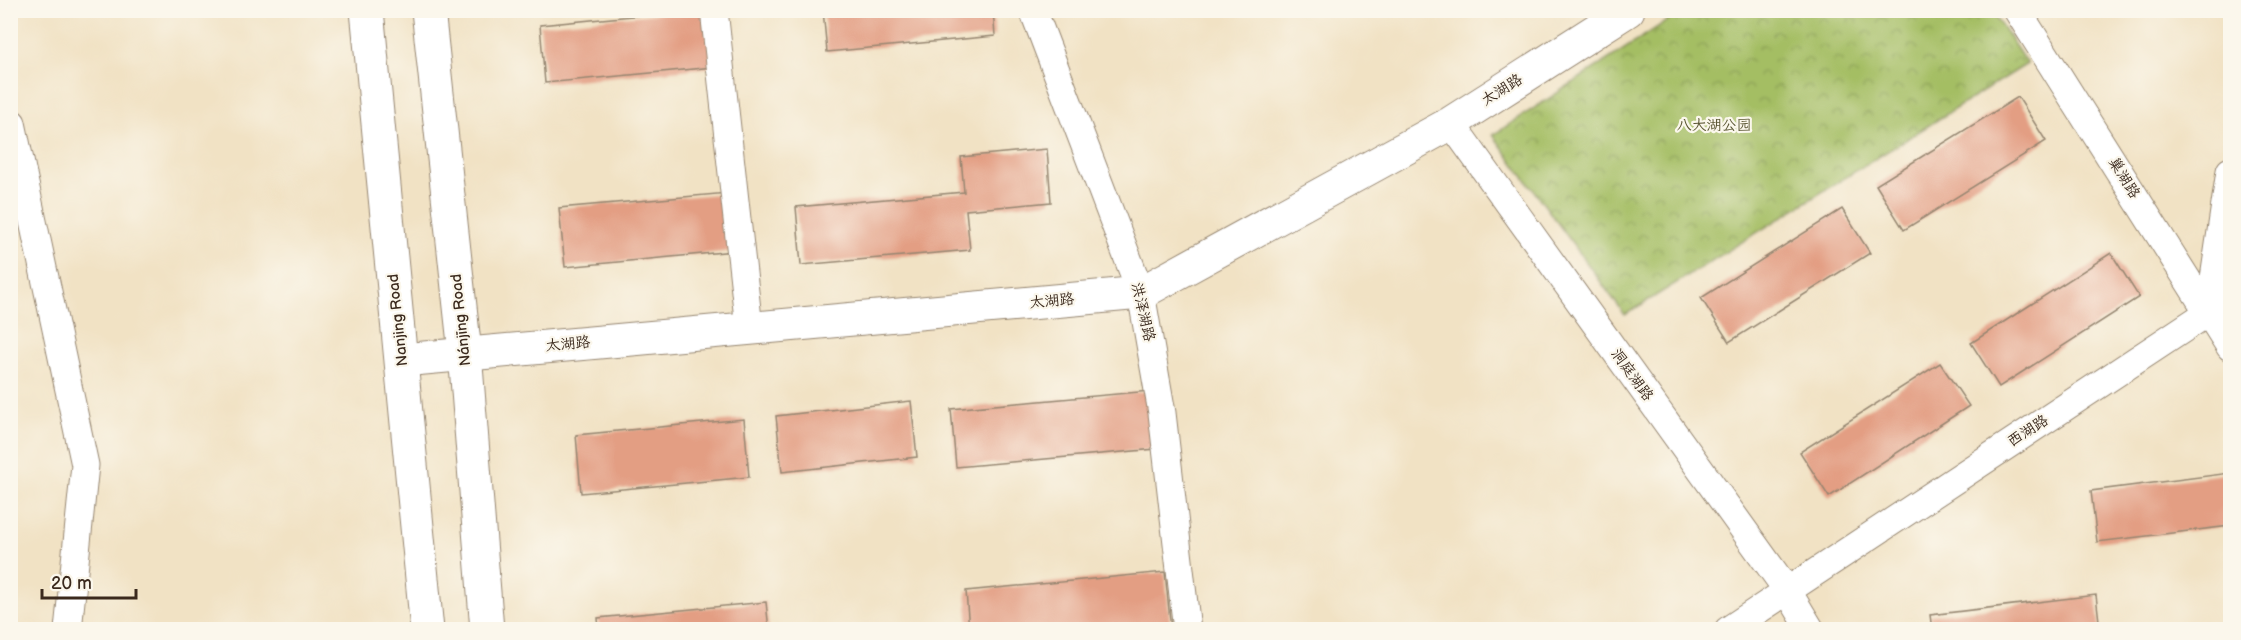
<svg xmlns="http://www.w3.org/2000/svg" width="2241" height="640" viewBox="0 0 2241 640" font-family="'Balsamiq Sans','LXGW WenKai TC',sans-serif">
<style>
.park{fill:url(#park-crowns);stroke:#707441;stroke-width:1.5}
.building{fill:#e39e83}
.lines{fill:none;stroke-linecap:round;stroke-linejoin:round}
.street-casing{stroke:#968671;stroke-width:29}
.secondary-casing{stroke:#968671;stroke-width:35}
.street{stroke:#fff;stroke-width:27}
.secondary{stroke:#fff;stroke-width:33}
.labels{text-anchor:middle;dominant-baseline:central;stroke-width:4.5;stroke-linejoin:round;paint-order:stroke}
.street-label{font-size:15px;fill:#3b2a1e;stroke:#fbf7ec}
.park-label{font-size:15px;fill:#5a5633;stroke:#fbf7ec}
</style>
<defs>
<pattern id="park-crowns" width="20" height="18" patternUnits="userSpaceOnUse" patternTransform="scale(1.5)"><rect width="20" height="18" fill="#a4be64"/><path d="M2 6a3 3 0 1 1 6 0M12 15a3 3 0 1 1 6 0" fill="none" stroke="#879b52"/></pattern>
</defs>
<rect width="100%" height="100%" fill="#fbf7ec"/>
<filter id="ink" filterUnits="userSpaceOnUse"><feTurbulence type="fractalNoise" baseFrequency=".0167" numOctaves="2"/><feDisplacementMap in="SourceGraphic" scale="12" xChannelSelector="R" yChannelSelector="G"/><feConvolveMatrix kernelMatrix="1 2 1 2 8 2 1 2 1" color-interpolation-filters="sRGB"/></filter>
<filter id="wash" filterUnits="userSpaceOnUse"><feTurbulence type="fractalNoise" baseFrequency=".008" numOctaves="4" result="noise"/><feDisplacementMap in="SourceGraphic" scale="24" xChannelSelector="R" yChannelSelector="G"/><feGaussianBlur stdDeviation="1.35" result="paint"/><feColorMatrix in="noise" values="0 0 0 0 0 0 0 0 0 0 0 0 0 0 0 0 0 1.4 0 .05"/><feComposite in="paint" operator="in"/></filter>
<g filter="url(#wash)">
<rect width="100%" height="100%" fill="#f1e2c4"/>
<path class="park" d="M 1682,11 L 1992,11 L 2027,64 L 1625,315 L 1493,135 Z"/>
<g id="blocks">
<g class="building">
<path d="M 694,10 L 708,10 L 714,67 L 545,83 L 540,25 Z"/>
<path d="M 823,10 L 993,10 L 995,36 L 827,52 Z"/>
<path d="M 2018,97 L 2046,141 L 1904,230 L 1876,185 Z"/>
<path d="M 1047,149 L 1051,202 L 966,210 L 970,250 L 801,265 L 796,207 L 964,192 L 961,157 Z"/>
<path d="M 728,193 L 734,251 L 565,267 L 559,208 Z"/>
<path d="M 1842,209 L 1870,253 L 1729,342 L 1701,298 Z"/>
<path d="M 2111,253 L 2139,297 L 1999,387 L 1971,343 Z"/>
<path d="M 1940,363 L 1969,406 L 1829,497 L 1800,452 Z"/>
<path d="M 1150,391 L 1156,449 L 956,467 L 951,409 Z"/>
<path d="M 911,401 L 917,457 L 782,472 L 776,416 Z"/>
<path d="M 744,419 L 749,477 L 581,493 L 576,435 Z"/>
<path d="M 2230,473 L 2230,526 L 2097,542 L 2091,491 Z"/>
<path d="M 1165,572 L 1171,630 L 969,630 L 966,591 Z"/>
<path d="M 2096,595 L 2100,630 L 1932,630 L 1930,615 Z"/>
<path d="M 766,602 L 769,630 L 599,630 L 598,618 Z"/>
</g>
</g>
</g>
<g filter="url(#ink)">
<use href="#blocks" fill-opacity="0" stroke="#968671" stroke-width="1.5"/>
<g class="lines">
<defs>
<g id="street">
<path d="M 714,10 L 749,328"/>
<path d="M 1033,10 L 1141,293 L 1162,413 L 1187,630"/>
<path d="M 2017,10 L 2230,347"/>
<path d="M 12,123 L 85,465 L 68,630"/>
<path d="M 1451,123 L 1787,590 L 1811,630"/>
<path d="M 1728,630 L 2209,312 L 2230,171"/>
</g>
<g id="secondary">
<path d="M 367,10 L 427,630"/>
<path d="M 428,10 L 465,353 L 487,630"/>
<path d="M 402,360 L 1141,293 L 1451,123 L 1628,10"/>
</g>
</defs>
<use href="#street" class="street-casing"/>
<use href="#secondary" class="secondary-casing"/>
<use href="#street" class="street"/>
<use href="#secondary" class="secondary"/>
</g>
</g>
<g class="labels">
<g class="street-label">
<text transform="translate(1502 90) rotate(-32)">太湖路</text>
<text transform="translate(2124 178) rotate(58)">巢湖路</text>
<text transform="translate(1052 301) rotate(-5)">太湖路</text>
<text transform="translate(1143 312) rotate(77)">洪泽湖路</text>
<text transform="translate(398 320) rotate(-96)">Nanjing Road</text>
<text transform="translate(461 320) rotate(-96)">Nánjīng Road</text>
<text transform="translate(568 344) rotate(-5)">太湖路</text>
<text transform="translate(1632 375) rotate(54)">洞庭湖路</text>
<text transform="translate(2028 431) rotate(-33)">西湖路</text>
</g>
<g class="park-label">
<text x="1714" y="125">八大湖公园</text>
</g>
</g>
<rect width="2241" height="640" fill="none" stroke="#fbf7ec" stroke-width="36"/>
<path d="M42 589v9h94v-9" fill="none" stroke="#3b2a1e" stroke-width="3"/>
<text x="51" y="589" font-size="18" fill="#3b2a1e" stroke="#fbf7ec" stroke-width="4.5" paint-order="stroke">20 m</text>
</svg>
